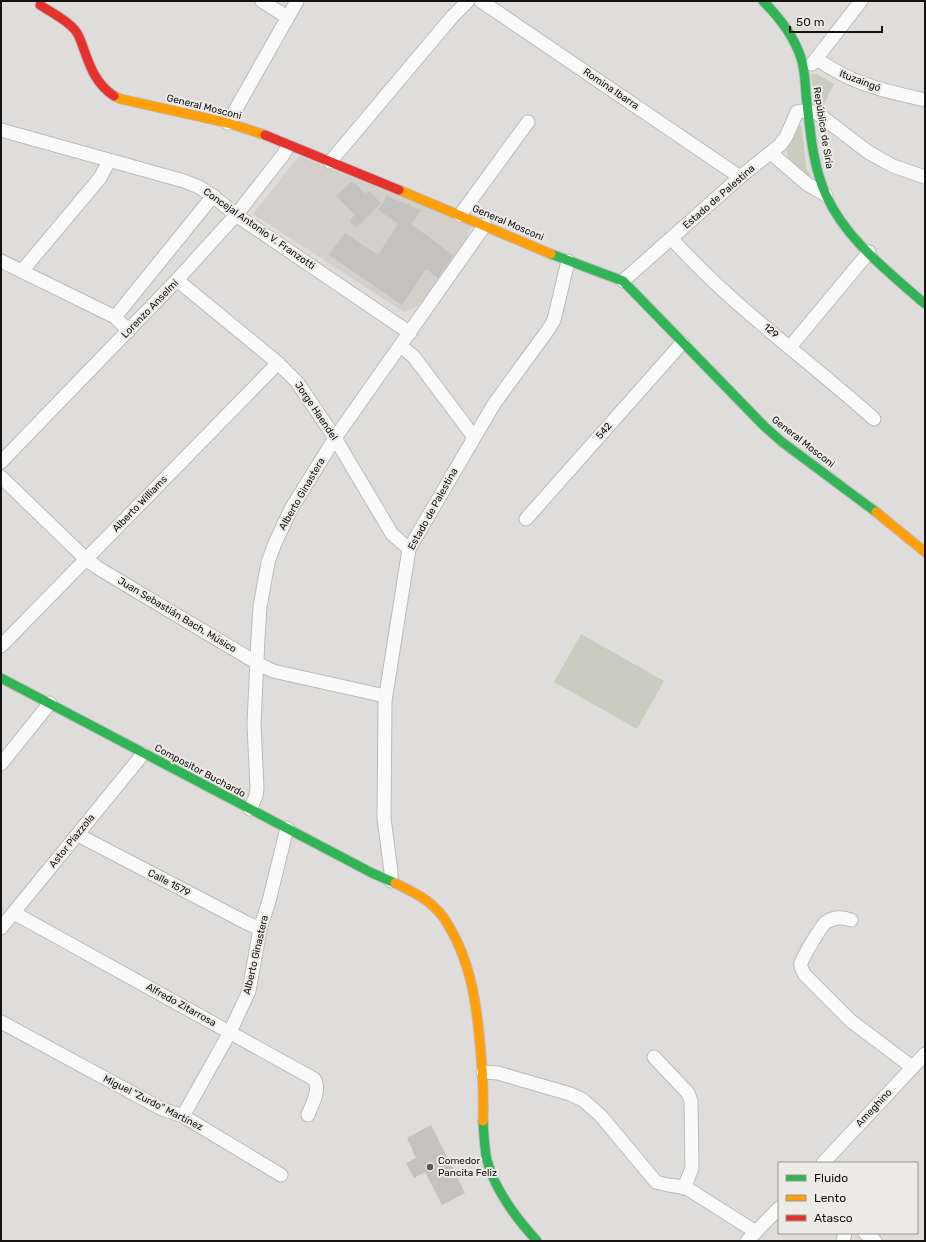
<svg xmlns="http://www.w3.org/2000/svg" width="926" height="1242" viewBox="0 0 926 1242" font-family="Rubik,sans-serif">
<style>
.built{fill:#d3d0cb}
.green{fill:#cbccc0}
.building{fill:#c3c2c1}
.lines{fill:none;stroke-linecap:round;stroke-linejoin:round}
.street-casing{stroke:#bcbbba;stroke-width:15}
.fast-casing{stroke:#bcbbba;stroke-width:11}
.slow-casing{stroke:#bcbbba;stroke-width:11}
.jam-casing{stroke:#bcbbba;stroke-width:11}
.street{stroke:#fafafa;stroke-width:13}
.fast{stroke:#30b455;stroke-width:9}
.slow{stroke:#ff9f0a;stroke-width:9}
.jam{stroke:#e5322d;stroke-width:9}
.poi-dot{fill:#5b5a59;stroke:#edebe8;stroke-width:1.5}
.labels{text-anchor:middle;dominant-baseline:central;stroke-width:4;stroke-linejoin:round;paint-order:stroke}
.street-label{font-size:10px;fill:#141312;stroke:#edebe8}
.poi-label{font-size:10px;fill:#141312;stroke:#edebe8;text-anchor:start}
</style>
<rect width="100%" height="100%" fill="#dedddc"/>
<path class="built" d="M 299,156 L 471,225 L 466,240 L 419,306 L 404,312 L 253,214 Z"/>
<g class="green">
<path d="M 811,74 L 817,74 L 834,84 L 821,111 L 815,109 Z"/>
<path d="M 801,125 L 802,129 L 806,167 L 811,177 C 801,174 785,161 787,149 C 788,142 793,135 796,128 Z"/>
<path d="M 581,634 L 664,681 L 637,729 L 554,682 Z"/>
</g>
<g class="building">
<path d="M 351,182 L 356,184 L 365,194 L 369,191 L 381,203 L 356,228 L 349,221 L 355,215 L 336,196 Z"/>
<path d="M 387,196 L 421,210 L 411,224 L 453,255 L 438,278 L 426,269 L 402,305 L 329,255 L 345,233 L 378,255 L 398,224 L 378,210 Z"/>
<path d="M 431,1125 L 465,1193 L 442,1205 L 425,1172 L 414,1178 L 406,1163 L 416,1158 L 407,1138 Z"/>
</g>
<g class="lines">
<defs>
<g id="street">
<path d="M 262,1 L 287,17"/>
<path d="M 481,1 L 740,177"/>
<path d="M 817,59 C 852,84 884,91 925,100"/>
<path d="M 812,64 L 861,1"/>
<path d="M 228,123 L 297,1"/>
<path d="M 1,130 L 184,181 L 199,187 L 213,196 L 236,215 L 410,333"/>
<path d="M 771,153 L 807,184 L 826,195"/>
<path d="M 330,162 L 452,17 L 468,1"/>
<path d="M 460,215 L 528,122"/>
<path d="M 672,239 C 732,306 807,359 874,419"/>
<path d="M 1,261 L 115,317 L 129,331"/>
<path d="M 22,271 L 100,178 L 109,161"/>
<path d="M 177,280 L 278,363 L 297,382 L 335,438 L 392,534 L 409,549"/>
<path d="M 623,281 L 740,177 L 780,145 L 786,137 L 797,112 C 804,110 810,111 817,113 L 868,152 L 893,166 L 925,177"/>
<path d="M 115,317 L 213,196"/>
<path d="M 401,346 L 414,357 L 474,437"/>
<path d="M 790,347 L 869,252"/>
<path d="M 1,462 L 177,280 L 236,215 L 283,155 L 288,146"/>
<path d="M 1,477 L 86,559 L 98,568 L 257,663 L 273,671 L 385,696"/>
<path d="M 526,519 L 682,343"/>
<path d="M 1,646 L 278,363"/>
<path d="M 1,764 L 50,703"/>
<path d="M 250,809 L 256,796 L 257,788 L 254,724 L 258,638 L 260,607 L 268,562 L 275,543 L 291,509 L 335,438 L 485,225"/>
<path d="M 78,835 L 245,922 L 260,929"/>
<path d="M 391,881 L 391,872 L 384,818 L 385,701 L 409,549 L 494,404 L 548,330 L 554,320 L 568,261"/>
<path d="M 14,913 L 314,1079 C 321,1090 312,1104 308,1115"/>
<path d="M 851,920 C 843,917 834,917 826,922 C 821,926 803,957 801,963 C 800,968 803,971 805,975 L 851,1021 L 912,1067"/>
<path d="M 1,928 L 143,754"/>
<path d="M 1,1022 L 162,1109 L 183,1116 L 281,1175"/>
<path d="M 654,1057 L 688,1093 L 691,1101 L 692,1168 L 684,1188"/>
<path d="M 483,1072 L 498,1073 L 570,1094 L 583,1100 L 601,1116 L 656,1182 C 667,1186 678,1185 688,1189 L 756,1232"/>
<path d="M 183,1116 L 230,1032 L 249,991 L 260,929 L 269,901 L 287,828"/>
<path d="M 823,1163 L 925,1054"/>
<path d="M 865,1233 L 875,1241"/>
<path d="M 747,1241 L 779,1208"/>
<path d="M 843,1241 L 845,1233"/>
</g>
<g id="fast">
<path d="M 763,1 C 779,17 794,36 801,58 C 805,70 805,82 806,94 C 810,128 812,164 826,195 C 846,240 889,272 925,304"/>
<path d="M 551,254 L 623,281 L 764,426 L 782,442 L 876,512"/>
<path d="M 1,678 L 372,873 L 395,883"/>
<path d="M 483,1121 C 484,1134 484,1147 487,1160 C 495,1191 516,1218 537,1241"/>
</g>
<g id="slow">
<path d="M 114,96 L 121,99 L 228,123 L 265,135"/>
<path d="M 399,190 L 551,254"/>
<path d="M 876,512 L 925,552"/>
<path d="M 395,883 C 409,890 425,897 436,909 C 442,914 446,921 450,928 C 469,961 475,995 479,1033 C 482,1062 484,1091 483,1121"/>
</g>
<g id="jam">
<path d="M 40,5 C 52,13 66,19 75,30 C 79,35 81,41 83,47 C 90,67 96,84 114,96"/>
<path d="M 265,135 L 399,190"/>
</g>
</defs>
<use href="#street" class="street-casing"/>
<use href="#fast" class="fast-casing"/>
<use href="#slow" class="slow-casing"/>
<use href="#jam" class="jam-casing"/>
<use href="#street" class="street"/>
<use href="#fast" class="fast"/>
<use href="#slow" class="slow"/>
<use href="#jam" class="jam"/>
</g>
<circle class="poi-dot" cx="430" cy="1167" r="4"/>
<g class="labels">
<g class="street-label">
<text transform="translate(860 81) rotate(21)">Ituzaingó</text>
<text transform="translate(611 89) rotate(34)">Romina Ibarra</text>
<text transform="translate(204 107) rotate(14)">General Mosconi</text>
<text transform="translate(823 128) rotate(81)">República de Siria</text>
<text transform="translate(719 197) rotate(-41)">Estado de Palestina</text>
<text transform="translate(508 223) rotate(23)">General Mosconi</text>
<text transform="translate(259 229) rotate(35)">Concejal Antonio V. Franzotti</text>
<text transform="translate(150 309) rotate(-46)">Lorenzo Anselmi</text>
<text transform="translate(771 331) rotate(41)">129</text>
<text transform="translate(316 411) rotate(56)">Jorge Haendel</text>
<text transform="translate(604 431) rotate(-48)">542</text>
<text transform="translate(803 442) rotate(38)">General Mosconi</text>
<text transform="translate(302 494) rotate(-60)">Alberto Ginastera</text>
<text transform="translate(140 504) rotate(-46)">Alberto Williams</text>
<text transform="translate(433 509) rotate(-61)">Estado de Palestina</text>
<text transform="translate(177 615) rotate(31)">Juan Sebastián Bach, Músico</text>
<text transform="translate(200 771) rotate(28)">Compositor Buchardo</text>
<text transform="translate(72 841) rotate(-51)">Astor Piazzola</text>
<text transform="translate(169 883) rotate(28)">Calle 1579</text>
<text transform="translate(256 955) rotate(-77)">Alberto Ginastera</text>
<text transform="translate(181 1005) rotate(29)">Alfredo Zitarrosa</text>
<text transform="translate(153 1103) rotate(27)">Miguel "Zurdo" Martínez</text>
<text transform="translate(874 1108) rotate(-47)">Ameghino</text>
</g>
<g class="poi-label">
<text x="438" y="1161">Comedor<tspan x="438" dy="12">Pancita Feliz</tspan></text>
</g>
</g>
<rect width="926" height="1242" fill="none" stroke="#141312" stroke-width="4"/>
<rect x="778" y="1162" width="140" height="72" fill="#edebe8" stroke="#969592"/>
<rect x="786" y="1175" width="20" height="6" fill="#30b455" stroke="#969592"/>
<text x="814" y="1182" font-size="12" fill="#141312">Fluido</text>
<rect x="786" y="1195" width="20" height="6" fill="#ff9f0a" stroke="#969592"/>
<text x="814" y="1202" font-size="12" fill="#141312">Lento</text>
<rect x="786" y="1215" width="20" height="6" fill="#e5322d" stroke="#969592"/>
<text x="814" y="1222" font-size="12" fill="#141312">Atasco</text>
<path d="M790 26v6h92v-6" fill="none" stroke="#141312" stroke-width="2"/>
<text x="796" y="26" font-size="12" fill="#141312" stroke="#edebe8" stroke-width="3" paint-order="stroke">50 m</text>
</svg>
